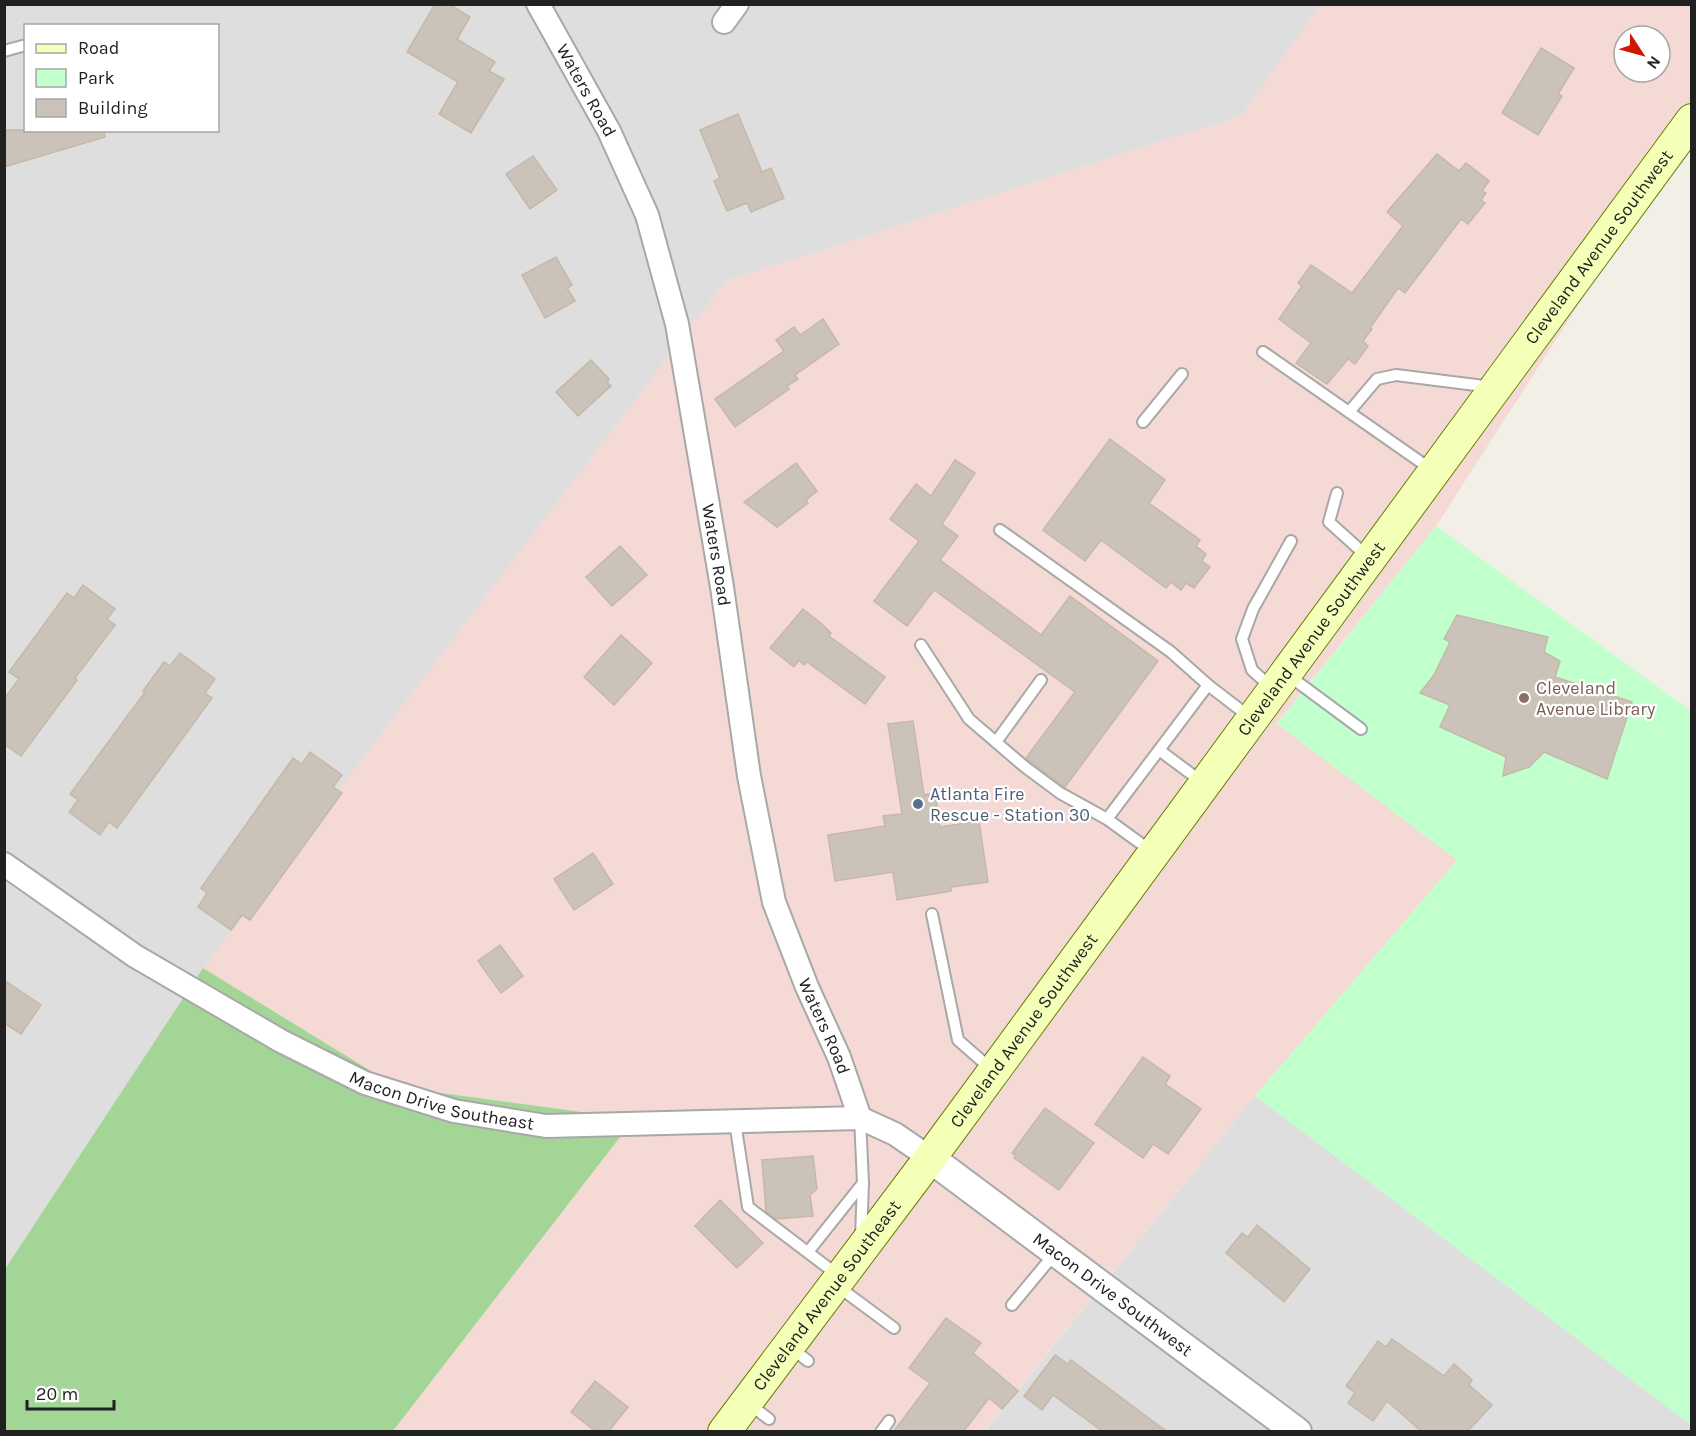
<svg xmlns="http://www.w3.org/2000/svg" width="1696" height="1436" viewBox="0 0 1696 1436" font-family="Karla,sans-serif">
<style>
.residential{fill:#dfdede;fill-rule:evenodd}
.commercial{fill:#f4d9d5;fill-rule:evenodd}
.forest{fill:#a3d597}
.park{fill:#c1ffcc}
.building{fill:#cbc3b9;stroke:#c5b8a7;stroke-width:1.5}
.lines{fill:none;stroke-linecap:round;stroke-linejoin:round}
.service-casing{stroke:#a8a8a8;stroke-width:14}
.minor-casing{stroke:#a8a8a8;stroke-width:26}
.tertiary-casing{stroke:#a8a8a8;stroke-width:32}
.secondary-casing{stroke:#648000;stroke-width:34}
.service{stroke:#fff;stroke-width:10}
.minor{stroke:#fff;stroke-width:22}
.tertiary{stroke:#fff;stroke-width:28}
.secondary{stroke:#f4ffb8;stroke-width:32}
.education-dot{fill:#8d6e63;stroke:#fff;stroke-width:2}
.service-dot{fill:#5c6f8a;stroke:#fff;stroke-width:2}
.labels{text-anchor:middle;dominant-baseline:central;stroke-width:4.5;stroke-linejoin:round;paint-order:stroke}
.street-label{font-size:18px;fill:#212121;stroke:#fff}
.education-label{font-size:18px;fill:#785e54;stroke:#fff;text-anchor:start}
.service-label{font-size:18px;fill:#4e5e75;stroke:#fff;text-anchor:start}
</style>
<rect width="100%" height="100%" fill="#f2efe7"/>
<g class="residential">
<path d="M 5,5 L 1321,5 L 1241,116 L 726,281 L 204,967 L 5,1269 ZM 26,26 L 218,26 L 218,130 L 26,130 Z"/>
<path d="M 1255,1096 L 1692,1425 L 1691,1432 L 984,1432 Z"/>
</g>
<path class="commercial" d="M 1321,5 L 1691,5 L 1691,140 L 1642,206 L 1436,526 L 1277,723 L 1457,860 L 1255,1096 L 984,1431 L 393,1431 L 634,1119 L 397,1087 L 203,968 L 726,281 L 1241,116 ZM 1624,36 L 1660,36 L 1660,72 L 1624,72 Z"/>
<path class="forest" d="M 203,968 L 397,1087 L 634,1119 L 393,1431 L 5,1432 L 5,1269 Z"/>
<path class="park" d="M 1436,526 L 1691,711 L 1691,1425 L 1255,1096 L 1457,860 L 1277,724 Z"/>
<g class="building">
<path d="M 435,4 L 449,4 L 470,17 L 457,39 L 495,62 L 489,71 L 504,79 L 471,133 L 439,114 L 458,82 L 407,52 Z"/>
<path d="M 1541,48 L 1574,68 L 1558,94 L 1562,96 L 1538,135 L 1502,113 Z"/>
<path d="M 738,114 L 762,172 L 771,168 L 784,198 L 751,212 L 747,203 L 727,211 L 714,181 L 720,178 L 700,130 Z"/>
<path d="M 4,130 L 104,130 L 105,137 L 4,167 Z"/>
<path d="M 1437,154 L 1459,171 L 1466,163 L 1489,181 L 1482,191 L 1486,193 L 1481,200 L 1485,203 L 1468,224 L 1461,219 L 1405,293 L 1398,288 L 1370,328 L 1372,329 L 1363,341 L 1368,346 L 1355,364 L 1348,359 L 1327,384 L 1296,363 L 1311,343 L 1279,319 L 1302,286 L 1298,283 L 1311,265 L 1352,293 L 1403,226 L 1387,212 Z"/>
<path d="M 533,156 L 557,190 L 530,209 L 506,174 Z"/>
<path d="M 556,257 L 572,285 L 567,288 L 575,301 L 545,318 L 522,275 Z"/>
<path d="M 823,319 L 839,344 L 795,375 L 798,379 L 787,386 L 789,389 L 735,427 L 715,399 L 784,351 L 776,340 L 794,327 L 800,335 Z"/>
<path d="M 591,360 L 609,379 L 607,382 L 611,386 L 578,416 L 556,392 Z"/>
<path d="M 1110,439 L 1165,480 L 1149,503 L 1200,540 L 1196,546 L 1206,554 L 1202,561 L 1210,567 L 1194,588 L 1186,583 L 1181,590 L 1171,582 L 1166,588 L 1101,540 L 1085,561 L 1043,530 Z"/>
<path d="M 955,460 L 975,473 L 942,524 L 958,536 L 940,560 L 1041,635 L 1070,596 L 1158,661 L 1065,787 L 1026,758 L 1075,692 L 934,590 L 907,626 L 874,601 L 919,541 L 890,519 L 916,484 L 931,496 Z"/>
<path d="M 796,463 L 817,491 L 806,500 L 808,503 L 777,527 L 744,502 Z"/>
<path d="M 620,546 L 647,575 L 612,606 L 586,577 Z"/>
<path d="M 83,585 L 115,609 L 107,619 L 115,625 L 75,678 L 77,680 L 21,756 L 4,744 L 4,699 L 19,679 L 9,672 L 67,593 L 74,598 Z"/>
<path d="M 803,609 L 823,625 L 831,633 L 829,636 L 885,677 L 865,704 L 807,662 L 804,665 L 799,660 L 794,667 L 770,648 Z"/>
<path d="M 1457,615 L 1548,637 L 1544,652 L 1560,661 L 1555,677 L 1632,702 L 1607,779 L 1544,752 L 1529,767 L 1503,776 L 1506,757 L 1440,727 L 1450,705 L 1420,693 L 1434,675 L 1450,642 L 1444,639 Z"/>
<path d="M 621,635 L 652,663 L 614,705 L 584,677 Z"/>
<path d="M 180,653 L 215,679 L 205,693 L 212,698 L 117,828 L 109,822 L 100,835 L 69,812 L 78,800 L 70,794 L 145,692 L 143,691 L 164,662 L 170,666 Z"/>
<path d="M 913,721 L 924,795 L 935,793 L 940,827 L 979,821 L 988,882 L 951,887 L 951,891 L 897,900 L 893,872 L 835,881 L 828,835 L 885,826 L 883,816 L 902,814 L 888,724 Z"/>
<path d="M 310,752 L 342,775 L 333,787 L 342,793 L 250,920 L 242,915 L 231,930 L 198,907 L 207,893 L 201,888 L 293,758 L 302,764 Z"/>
<path d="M 593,853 L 613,884 L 574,910 L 554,879 Z"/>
<path d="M 500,945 L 523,976 L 501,993 L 478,961 Z"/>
<path d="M 4,980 L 41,1005 L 21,1034 L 4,1023 Z"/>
<path d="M 1143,1057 L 1170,1076 L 1165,1084 L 1201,1109 L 1168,1154 L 1153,1144 L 1143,1158 L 1095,1124 Z"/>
<path d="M 1045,1108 L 1094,1143 L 1059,1190 L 1014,1158 L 1016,1156 L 1012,1153 Z"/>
<path d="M 813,1156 L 817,1189 L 810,1195 L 813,1216 L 776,1219 L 766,1211 L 762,1160 Z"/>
<path d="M 720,1200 L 763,1243 L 737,1268 L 695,1226 Z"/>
<path d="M 1257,1225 L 1310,1269 L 1284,1302 L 1226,1253 L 1242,1233 L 1248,1237 Z"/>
<path d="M 946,1318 L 981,1343 L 973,1353 L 1018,1391 L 1002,1409 L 989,1398 L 964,1431 L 894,1431 L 930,1383 L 909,1368 Z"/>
<path d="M 1392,1339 L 1444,1376 L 1454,1364 L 1472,1380 L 1469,1385 L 1492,1405 L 1468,1431 L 1421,1431 L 1387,1401 L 1373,1421 L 1348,1403 L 1355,1393 L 1346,1386 L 1378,1341 L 1386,1347 Z"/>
<path d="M 1055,1355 L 1068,1364 L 1071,1360 L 1166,1431 L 1102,1431 L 1053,1395 L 1042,1410 L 1024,1396 Z"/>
<path d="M 595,1381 L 628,1407 L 609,1431 L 595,1431 L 571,1412 Z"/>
</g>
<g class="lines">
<defs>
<g id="service">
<path d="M 4,51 L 26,45"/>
<path d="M 1263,352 L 1349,412"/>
<path d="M 1143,422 L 1182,374"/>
<path d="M 1432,470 L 1349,412 L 1377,379 L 1396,375 L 1492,387"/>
<path d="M 1337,493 L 1329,522 L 1369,558"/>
<path d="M 1000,530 L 1171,652 L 1208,685"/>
<path d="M 921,645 L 969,719 L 1025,767 L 1060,793 L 1107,819 L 1151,851"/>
<path d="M 1288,675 L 1361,729"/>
<path d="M 1271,687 L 1252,670 L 1242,639 L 1253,609 L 1291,541"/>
<path d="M 996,742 L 1041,680"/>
<path d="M 1159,750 L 1202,782"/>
<path d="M 1107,819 L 1208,685 L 1251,718"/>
<path d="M 932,914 L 958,1040 L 991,1069"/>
<path d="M 860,1118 L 863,1183 L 861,1237"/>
<path d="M 735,1122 L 748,1207 L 839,1276"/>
<path d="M 808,1252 L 863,1183"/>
<path d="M 836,1285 L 894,1328"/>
<path d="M 1012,1305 L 1056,1252"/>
<path d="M 790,1347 L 808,1361"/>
<path d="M 749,1404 L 769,1419"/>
<path d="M 881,1432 L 889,1421"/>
</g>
<g id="minor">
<path id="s1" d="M 538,4 L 609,131 L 647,215 L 677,324 L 722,587 L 749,776 L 774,902 L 807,987 L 839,1057 L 860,1118"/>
<path d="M 724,22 L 737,4"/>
<path id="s2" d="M 4,864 L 135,956 L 281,1041 L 365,1083 L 454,1111 L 546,1126 L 860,1118 L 895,1134 L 930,1158"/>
</g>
<g id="tertiary">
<path id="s3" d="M 930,1158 L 1297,1432"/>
</g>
<g id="secondary">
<path id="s4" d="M 724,1432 L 930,1158 L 1692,120"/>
</g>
</defs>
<use href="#service" class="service-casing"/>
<use href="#minor" class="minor-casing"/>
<use href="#tertiary" class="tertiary-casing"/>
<use href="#secondary" class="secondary-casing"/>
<use href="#service" class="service"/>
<use href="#minor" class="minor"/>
<use href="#tertiary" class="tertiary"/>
<use href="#secondary" class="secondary"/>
</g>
<circle class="education-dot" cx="1524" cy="698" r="6"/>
<circle class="service-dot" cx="918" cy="804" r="6"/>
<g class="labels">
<g class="street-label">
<text stroke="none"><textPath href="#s1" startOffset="99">Waters Road</textPath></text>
<text stroke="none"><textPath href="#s4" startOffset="1473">Cleveland Avenue Southwest</textPath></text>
<text stroke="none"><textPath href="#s1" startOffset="585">Waters Road</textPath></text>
<text stroke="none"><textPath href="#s4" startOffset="987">Cleveland Avenue Southwest</textPath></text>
<text stroke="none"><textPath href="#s1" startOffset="1071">Waters Road</textPath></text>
<text stroke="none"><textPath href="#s4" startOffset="501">Cleveland Avenue Southwest</textPath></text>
<text stroke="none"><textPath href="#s2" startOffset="502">Macon Drive Southeast</textPath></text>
<text stroke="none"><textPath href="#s4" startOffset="171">Cleveland Avenue Southeast</textPath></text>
<text stroke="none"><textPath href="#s3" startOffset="228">Macon Drive Southwest</textPath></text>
</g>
<g class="education-label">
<text x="1536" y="688">Cleveland<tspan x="1536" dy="21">Avenue Library</tspan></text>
</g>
<g class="service-label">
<text x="930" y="794">Atlanta Fire<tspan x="930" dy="21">Rescue - Station 30</tspan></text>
</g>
</g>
<rect width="1696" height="1436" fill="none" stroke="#212121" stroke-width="12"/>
<rect x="24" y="24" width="195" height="108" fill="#ffffff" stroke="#a6a6a6" stroke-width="1.5"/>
<rect x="36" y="44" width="30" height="9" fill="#f4ffb8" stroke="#a6a6a6" stroke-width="1.5"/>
<text x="78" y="54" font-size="18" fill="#212121">Road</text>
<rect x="36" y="69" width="30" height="18" fill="#c1ffcc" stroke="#a6a6a6" stroke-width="1.5"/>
<text x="78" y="84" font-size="18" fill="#212121">Park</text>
<rect x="36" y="99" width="30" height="18" fill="#cbc3b9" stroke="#a6a6a6" stroke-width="1.5"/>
<text x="78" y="114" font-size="18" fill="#212121">Building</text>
<g transform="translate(1642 54) rotate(126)"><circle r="28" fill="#ffffff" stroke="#a6a6a6" stroke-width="1.5"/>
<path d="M0-4.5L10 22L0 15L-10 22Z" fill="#d21600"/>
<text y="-9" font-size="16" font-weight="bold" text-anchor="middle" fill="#212121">N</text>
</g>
<path d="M27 1400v9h87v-9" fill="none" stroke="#212121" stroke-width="3"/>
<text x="36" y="1400" font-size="18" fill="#212121" stroke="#ffffff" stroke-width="4.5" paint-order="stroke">20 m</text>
</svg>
